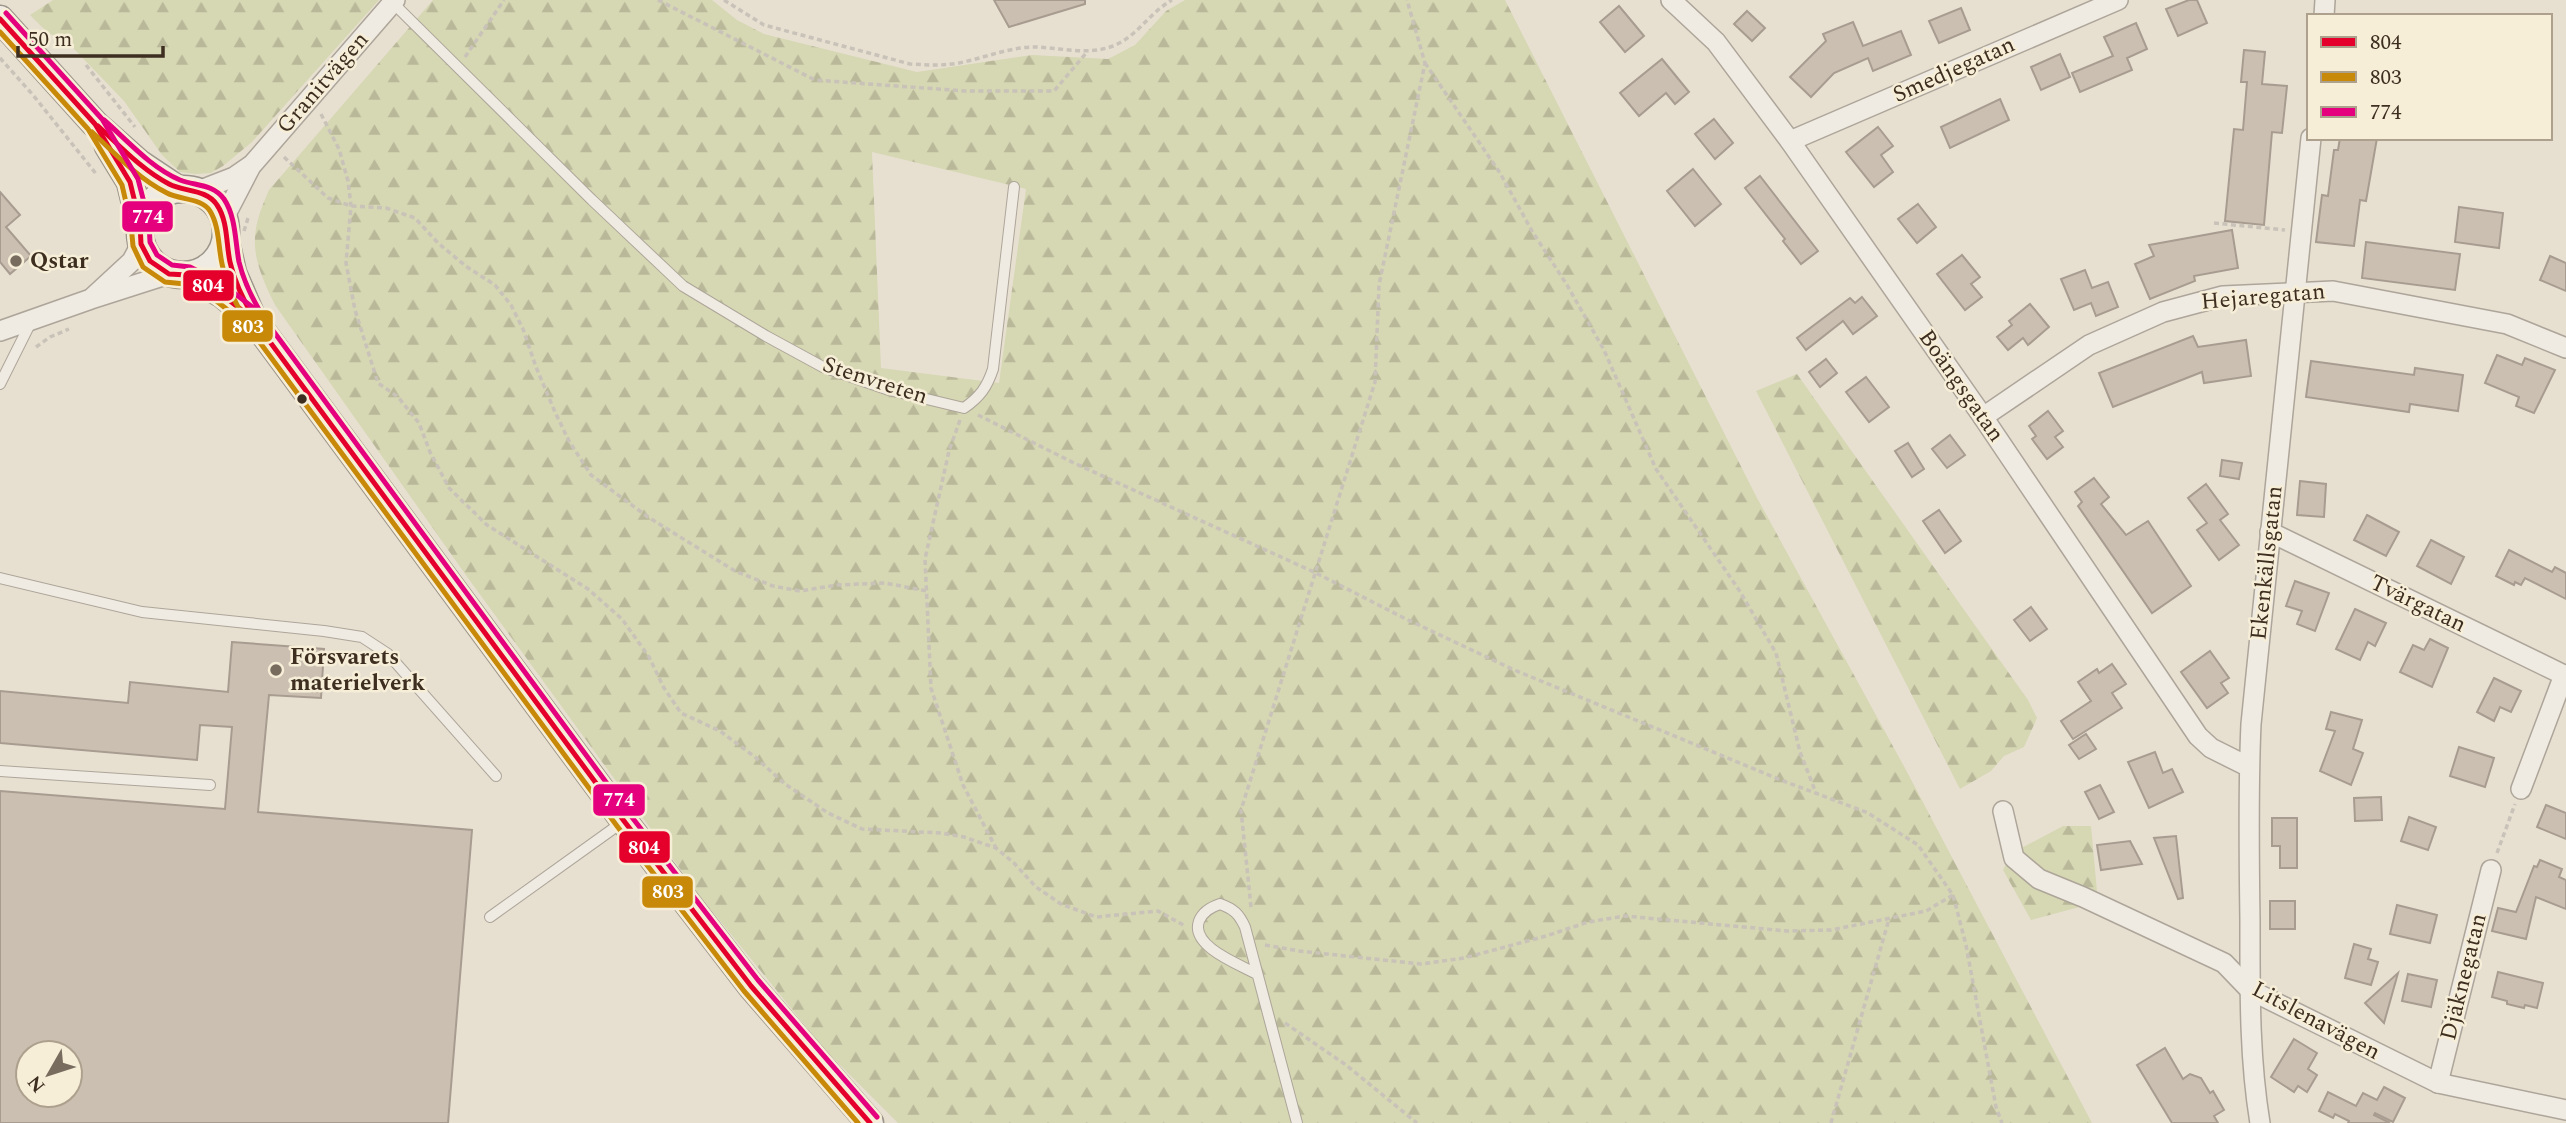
<svg xmlns="http://www.w3.org/2000/svg" width="2566" height="1123" viewBox="0 0 2566 1123" font-family="Spectral,serif">
<style>
.forest{fill:url(#forest-firs);fill-rule:evenodd}
.building{fill:#cbbfb2;stroke:#a89c90;stroke-width:2;fill-rule:evenodd}
.lines{fill:none;stroke-linecap:round;stroke-linejoin:round}
.service-casing{stroke:#ada599;stroke-width:12}
.minor-casing{stroke:#ada599;stroke-width:22}
.secondary-casing{stroke:#9c958a;stroke-width:29}
.path{stroke:#c8c2b9;stroke-width:3.5;stroke-dasharray:5 3.5;stroke-linecap:butt}
.service{stroke:#efebe3;stroke-width:10}
.minor{stroke:#efebe3;stroke-width:19}
.secondary{stroke:#efebe3;stroke-width:26}
.bus-1-casing{stroke:#f7eed8;stroke-width:10}
.bus-2-casing{stroke:#f7eed8;stroke-width:10}
.bus-3-casing{stroke:#f7eed8;stroke-width:10}
.bus-1{stroke:#e4002b;stroke-width:5}
.bus-2{stroke:#c88808;stroke-width:5}
.bus-3{stroke:#e5007d;stroke-width:5}
.poi-dot{fill:#786c5e;stroke:#f7eed8;stroke-width:2.5}
.bus-dot{fill:#3d2e20;stroke:#f7eed8;stroke-width:2.5}
.labels{text-anchor:middle;dominant-baseline:central;stroke-width:5;stroke-linejoin:round;paint-order:stroke}
.street-label{font-size:23px;fill:#3d2e20;stroke:#f7eed8}
.poi-label{font-size:23px;font-weight:bold;fill:#3d2e20;stroke:#f7eed8;text-anchor:start}
.line-badge{stroke:#f7eed8;stroke-width:2.5}
.badge-label{font-size:19px;text-anchor:middle;font-weight:bold;fill:#fff}
</style>
<defs>
<pattern id="forest-firs" width="22" height="20" patternUnits="userSpaceOnUse" patternTransform="scale(1.75)"><rect width="22" height="20" fill="#d6d7b3"/><path d="M5 1l3.5 6h-7zM16 11l3.5 6h-7z" fill="#b9b99a"/></pattern>
</defs>
<rect width="100%" height="100%" fill="#e7e0d1"/>
<g class="forest">
<path d="M 53,0 L 379,0 L 252,142 L 223,166 L 211,173 L 196,174 L 180,172 L 162,155 L 124,101 L 74,49 L 46,31 L 30,15 Z"/>
<path d="M 433,0 L 712,0 L 737,20 L 764,34 L 917,72 L 1032,55 L 1108,59 L 1135,45 L 1166,11 L 1185,0 L 1505,0 L 1756,496 L 1906,770 L 2092,1123 L 898,1123 L 825,1050 L 699,895 L 468,578 L 275,305 C 252,258 247,238 269,190 ZM 872,152 L 1026,189 L 999,383 L 881,368 Z"/>
<path d="M 1797,374 L 2028,700 L 2037,718 L 2024,747 L 2004,756 L 1991,771 L 1960,789 L 1756,391 Z"/>
<path d="M 2063,826 L 2091,826 L 2098,902 L 2031,920 L 2003,870 L 2012,853 Z"/>
</g>
<g class="building">
<path d="M 994,0 L 1085,0 L 1085,4 L 1009,27 Z"/>
<path d="M 2189,0 L 2197,0 L 2207,23 L 2178,36 L 2166,9 Z"/>
<path d="M 1619,6 L 1644,36 L 1625,52 L 1600,22 Z"/>
<path d="M 1961,8 L 1970,30 L 1939,43 L 1929,21 Z"/>
<path d="M 1747,11 L 1765,28 L 1752,41 L 1734,24 Z"/>
<path d="M 1853,22 L 1863,46 L 1901,31 L 1911,55 L 1873,71 L 1868,58 L 1834,73 L 1811,97 L 1790,77 L 1826,41 L 1823,34 Z"/>
<path d="M 2136,23 L 2147,49 L 2127,58 L 2132,70 L 2080,92 L 2072,73 L 2113,56 L 2104,37 Z"/>
<path d="M 2244,50 L 2265,52 L 2262,84 L 2287,86 L 2282,133 L 2272,132 L 2264,225 L 2225,221 L 2234,129 L 2243,130 L 2247,82 L 2241,82 Z"/>
<path d="M 2060,54 L 2070,77 L 2041,90 L 2031,67 Z"/>
<path d="M 1662,59 L 1689,92 L 1675,104 L 1666,93 L 1639,116 L 1620,93 Z"/>
<path d="M 2000,99 L 2009,120 L 1950,148 L 1941,127 Z"/>
<path d="M 1714,119 L 1733,143 L 1715,159 L 1695,134 Z"/>
<path d="M 1878,127 L 1893,146 L 1881,155 L 1893,172 L 1874,187 L 1846,152 Z"/>
<path d="M 2340,138 L 2377,138 L 2366,201 L 2360,200 L 2354,246 L 2316,242 L 2322,195 L 2328,196 L 2334,150 L 2338,150 Z"/>
<path d="M 1693,169 L 1721,204 L 1695,226 L 1667,191 Z"/>
<path d="M 1760,176 L 1818,251 L 1801,264 L 1783,241 L 1785,239 L 1745,188 Z"/>
<path d="M 0,192 L 20,215 L 6,227 L 31,256 L 10,274 L 0,262 Z"/>
<path d="M 1918,204 L 1936,227 L 1917,243 L 1898,219 Z"/>
<path d="M 2459,207 L 2503,213 L 2499,248 L 2455,242 Z"/>
<path d="M 2232,230 L 2238,268 L 2194,276 L 2195,281 L 2150,299 L 2135,264 L 2154,256 L 2149,245 Z"/>
<path d="M 2366,242 L 2460,254 L 2455,290 L 2362,278 Z"/>
<path d="M 1962,255 L 1980,277 L 1971,284 L 1982,297 L 1965,310 L 1937,274 Z"/>
<path d="M 2550,256 L 2566,263 L 2566,291 L 2540,280 Z"/>
<path d="M 2085,270 L 2092,288 L 2108,282 L 2118,307 L 2096,316 L 2091,303 L 2074,310 L 2061,279 Z"/>
<path d="M 1862,297 L 1877,316 L 1853,334 L 1843,321 L 1806,350 L 1797,338 L 1850,298 L 1855,303 Z"/>
<path d="M 2030,304 L 2049,327 L 2028,345 L 2023,338 L 2008,350 L 1997,337 L 2012,325 L 2009,321 Z"/>
<path d="M 2193,336 L 2198,347 L 2246,340 L 2251,376 L 2204,383 L 2202,372 L 2113,407 L 2099,373 Z"/>
<path d="M 2497,355 L 2522,365 L 2525,358 L 2555,370 L 2534,413 L 2516,406 L 2519,397 L 2485,383 Z"/>
<path d="M 1826,359 L 1837,373 L 1820,387 L 1809,372 Z"/>
<path d="M 2311,361 L 2414,375 L 2415,368 L 2463,375 L 2458,411 L 2410,404 L 2409,412 L 2306,397 Z"/>
<path d="M 1866,377 L 1889,407 L 1869,422 L 1846,392 Z"/>
<path d="M 2048,411 L 2063,431 L 2055,437 L 2063,447 L 2047,459 L 2032,439 L 2036,436 L 2029,426 Z"/>
<path d="M 1950,435 L 1965,455 L 1947,468 L 1932,449 Z"/>
<path d="M 1908,443 L 1924,469 L 1912,477 L 1895,451 Z"/>
<path d="M 2222,460 L 2242,463 L 2239,479 L 2220,476 Z"/>
<path d="M 2094,478 L 2109,497 L 2101,504 L 2126,535 L 2148,521 L 2191,586 L 2152,613 L 2078,506 L 2082,502 L 2075,492 Z"/>
<path d="M 2300,481 L 2326,484 L 2324,517 L 2297,515 Z"/>
<path d="M 2206,484 L 2228,514 L 2220,520 L 2239,545 L 2219,560 L 2197,530 L 2207,523 L 2188,498 Z"/>
<path d="M 1939,510 L 1961,541 L 1945,553 L 1923,521 Z"/>
<path d="M 2367,515 L 2399,532 L 2386,556 L 2354,540 Z"/>
<path d="M 2431,540 L 2464,557 L 2451,584 L 2417,566 Z"/>
<path d="M 2509,550 L 2552,572 L 2555,567 L 2566,573 L 2566,599 L 2525,578 L 2521,585 L 2515,582 L 2514,585 L 2496,576 Z"/>
<path d="M 2295,581 L 2329,593 L 2315,631 L 2297,624 L 2302,611 L 2286,606 Z"/>
<path d="M 2031,607 L 2047,629 L 2030,641 L 2014,620 Z"/>
<path d="M 2355,609 L 2386,623 L 2375,646 L 2368,642 L 2360,660 L 2336,649 Z"/>
<path d="M 2430,639 L 2448,648 L 2432,687 L 2400,672 L 2413,645 L 2424,650 Z"/>
<path d="M 232,642 L 324,649 L 321,698 L 269,695 L 258,812 L 472,830 L 448,1123 L 0,1123 L 0,791 L 225,809 L 232,727 L 200,725 L 197,760 L 0,743 L 0,691 L 128,703 L 130,682 L 228,692 ZM 28,1053 L 70,1053 L 70,1095 L 28,1095 Z"/>
<path d="M 2210,651 L 2229,678 L 2221,683 L 2228,693 L 2207,708 L 2181,672 Z"/>
<path d="M 2112,664 L 2126,684 L 2112,693 L 2122,708 L 2073,739 L 2061,721 L 2091,701 L 2078,682 L 2097,669 L 2099,673 Z"/>
<path d="M 2494,678 L 2521,691 L 2511,712 L 2500,707 L 2494,721 L 2477,712 Z"/>
<path d="M 2331,712 L 2362,720 L 2353,749 L 2363,753 L 2351,785 L 2320,771 L 2335,731 L 2326,729 Z"/>
<path d="M 2086,734 L 2096,749 L 2079,759 L 2069,745 Z"/>
<path d="M 2459,747 L 2494,758 L 2485,787 L 2450,776 Z"/>
<path d="M 2155,752 L 2163,773 L 2172,769 L 2183,792 L 2149,808 L 2128,762 Z"/>
<path d="M 2100,785 L 2114,812 L 2099,819 L 2085,792 Z"/>
<path d="M 2381,797 L 2382,820 L 2355,821 L 2354,798 Z"/>
<path d="M 2546,805 L 2566,813 L 2566,839 L 2537,827 Z"/>
<path d="M 2409,817 L 2436,827 L 2428,850 L 2401,841 Z"/>
<path d="M 2272,818 L 2297,818 L 2297,868 L 2280,868 L 2280,846 L 2272,846 Z"/>
<path d="M 2176,836 L 2183,898 L 2178,899 L 2154,838 Z"/>
<path d="M 2130,841 L 2142,864 L 2101,870 L 2097,845 Z"/>
<path d="M 2540,860 L 2562,869 L 2559,877 L 2566,880 L 2566,909 L 2536,897 L 2526,939 L 2492,931 L 2498,908 L 2516,912 L 2534,866 L 2537,867 Z"/>
<rect x="2270" y="901" width="25" height="28"/>
<path d="M 2397,905 L 2437,915 L 2430,943 L 2390,934 Z"/>
<path d="M 2354,944 L 2371,949 L 2368,959 L 2378,962 L 2371,985 L 2345,978 Z"/>
<path d="M 2498,972 L 2543,983 L 2537,1008 L 2525,1005 L 2524,1008 L 2507,1004 L 2507,1001 L 2492,997 Z"/>
<path d="M 2398,973 L 2384,1023 L 2365,1003 Z"/>
<path d="M 2408,974 L 2437,980 L 2431,1007 L 2402,1001 Z"/>
<path d="M 2294,1039 L 2317,1053 L 2308,1069 L 2317,1075 L 2307,1092 L 2298,1086 L 2294,1092 L 2271,1077 Z"/>
<path d="M 2165,1048 L 2183,1079 L 2190,1074 L 2201,1078 L 2210,1093 L 2213,1091 L 2224,1110 L 2214,1116 L 2218,1123 L 2172,1123 L 2137,1065 Z"/>
<path d="M 2384,1087 L 2405,1098 L 2393,1122 L 2375,1113 L 2374,1115 L 2390,1123 L 2348,1123 L 2349,1121 L 2335,1114 L 2333,1118 L 2319,1111 L 2328,1092 L 2356,1106 L 2363,1093 L 2377,1100 Z"/>
</g>
<g class="lines">
<defs>
<g id="service">
<path d="M 393,3 L 592,200 L 683,286 L 766,336 L 823,367 L 889,390 L 964,408 C 980,397 987,387 993,369 L 1014,187"/>
<path d="M 0,384 L 31,322"/>
<path d="M 0,578 L 142,612 L 324,631 L 362,637 L 388,654 L 496,776"/>
<path d="M 0,771 L 210,785"/>
<path d="M 490,917 L 624,821"/>
<path d="M 1255,973 C 1238,964 1190,946 1199,921 C 1203,911 1211,907 1220,904 C 1234,909 1239,914 1245,927 L 1297,1123"/>
</g>
<g id="minor">
<path d="M 1671,0 L 1716,42 L 1790,141 L 1983,417 L 2198,736 L 2211,748 L 2249,767"/>
<path d="M 2324,16 L 2325,0"/>
<path d="M 1790,141 L 2118,0"/>
<path d="M 198,191 L 234,177 L 250,166"/>
<path d="M 224,218 L 251,166 L 395,0"/>
<path d="M 93,297 L 132,261 L 141,244"/>
<path d="M 0,331 L 91,299 L 169,274"/>
<path d="M 1983,417 L 2089,345 L 2163,312 L 2223,296 L 2333,291 L 2507,324 L 2566,348"/>
<path d="M 2270,532 L 2566,676"/>
<path d="M 2521,789 L 2564,675"/>
<path d="M 2003,811 L 2014,858 L 2039,879 L 2083,897 L 2224,963 L 2250,990 L 2438,1083 L 2566,1110"/>
<path d="M 2438,1083 L 2491,870"/>
<path d="M 2260,1123 C 2249,1057 2250,988 2250,921 C 2249,856 2248,790 2251,724 L 2311,138"/>
</g>
<g id="secondary">
<path d="M 0,19 L 95,124 L 139,163 L 178,189"/>
<path d="M 108,146 L 130,182 L 140,223"/>
<circle cx="183" cy="232" r="43"/>
<path d="M 226,242 L 233,273 L 253,319 L 624,821 L 751,986 L 870,1123"/>
<path d="M 187,275 L 222,294 L 249,316"/>
</g>
</defs>
<use href="#service" class="service-casing"/>
<use href="#minor" class="minor-casing"/>
<use href="#secondary" class="secondary-casing"/>
<g class="path">
<path d="M 658,0 L 815,80 L 965,91 L 1054,91 L 1087,52"/>
<path d="M 724,0 L 764,25 L 910,64 C 927,65 942,66 959,63 C 984,58 1007,48 1032,47 C 1059,47 1087,56 1113,46 C 1138,36 1149,13 1172,0"/>
<path d="M 465,57 L 504,0"/>
<path d="M 0,58 L 33,95 L 97,175"/>
<path d="M 1425,63 L 1500,173 L 1532,231 L 1567,285 L 1604,350 L 1656,469 L 1739,590 L 1776,653 L 1800,752 L 1816,793"/>
<path d="M 86,65 L 135,127"/>
<path d="M 321,114 L 339,149 L 348,181 L 351,206 L 346,263 L 355,310 L 378,383 L 398,397 L 419,423 L 430,452 L 449,488 L 487,525 L 588,589 L 622,619 L 649,657 L 664,688 L 681,713 L 720,731 L 755,757 L 785,784 L 828,813 L 862,829 L 941,833 L 964,837 L 996,848 L 1014,863 L 1036,887 L 1061,904 L 1096,917 L 1158,911 L 1185,926"/>
<path d="M 284,157 L 328,198 L 351,206 L 386,208 L 415,218 L 438,243 L 467,267 L 495,285 L 511,305 L 523,329 L 536,367 L 555,412 L 569,441 L 591,475 L 648,517 L 735,571 L 773,586 L 800,591 L 837,585 L 885,583 L 927,591"/>
<path d="M 2214,223 L 2285,230"/>
<path d="M 244,231 L 249,215"/>
<path d="M 36,347 L 50,337 L 69,329"/>
<path d="M 978,415 L 1074,463 L 1314,572 L 1404,618 L 1512,669 L 1781,780 L 1868,813 L 1918,845 L 1953,895 L 1966,945 L 1996,1107 L 2002,1123"/>
<path d="M 960,420 L 949,451 L 925,559 L 931,688 L 963,785 L 996,848"/>
<path d="M 2497,853 L 2515,804"/>
<path d="M 1251,907 L 1241,810 L 1375,382 L 1379,285 L 1425,63 L 1407,0"/>
<path d="M 1265,945 L 1299,951 L 1421,964 L 1464,958 L 1546,936 L 1588,922 L 1625,916 L 1787,931 L 1831,930 L 1926,911 L 1953,895"/>
<path d="M 1285,1023 L 1346,1065 L 1417,1123"/>
<path d="M 1831,1123 L 1889,919"/>
</g>
<use href="#service" class="service"/>
<use href="#minor" class="minor"/>
<use href="#secondary" class="secondary"/>
<defs>
<g id="bus-1">
<path d="M 0,19 L 95,124 L 130,182 L 140,223 L 141,244 L 150,261 L 169,274 L 187,275 L 215,289 L 253,319 L 624,821 L 751,986 L 870,1123"/>
<path d="M 98,126 C 120,146 142,170 169,184 C 184,192 207,189 217,205 C 228,221 226,244 230,262 C 236,289 250,313 265,335"/>
</g>
<g id="bus-2">
<path d="M 0,32 L 88,129 L 122,185 L 131,224 L 133,246 L 143,267 L 165,282 L 185,284 L 210,296 L 247,325 L 617,826 L 744,991 L 858,1123"/>
<path d="M 92,132 C 115,154 139,179 167,193 C 180,200 202,198 210,211 C 220,227 218,250 223,268 C 229,294 243,318 258,340"/>
</g>
<g id="bus-3">
<path d="M 6,13 L 102,119 L 138,179 L 149,222 L 150,242 L 157,255 L 172,265 L 190,267 L 220,282 L 260,313 L 631,816 L 758,980 L 877,1117"/>
<path d="M 104,120 C 127,140 151,168 180,180 C 196,186 213,184 224,199 C 236,217 235,241 239,262 C 245,286 258,310 272,330"/>
</g>
</defs>
<use href="#bus-1" class="bus-1-casing"/>
<use href="#bus-2" class="bus-2-casing"/>
<use href="#bus-3" class="bus-3-casing"/>
<use href="#bus-1" class="bus-1"/>
<use href="#bus-2" class="bus-2"/>
<use href="#bus-3" class="bus-3"/>
</g>
<g class="poi-dot">
<circle cx="16" cy="261" r="7"/>
<circle cx="276" cy="670" r="7"/>
</g>
<circle class="bus-dot" cx="302" cy="399" r="6"/>
<g class="labels">
<g class="street-label">
<text transform="translate(1954 70) rotate(-24)">Smedjegatan</text>
<text transform="translate(323 83) rotate(-49)">Granitvägen</text>
<text transform="translate(2263 297) rotate(-5)">Hejaregatan</text>
<text transform="translate(875 381) rotate(18)">Stenvreten</text>
<text transform="translate(1961 386) rotate(55)">Boängsgatan</text>
<text transform="translate(2267 563) rotate(-84)">Ekenkällsgatan</text>
<text transform="translate(2418 604) rotate(26)">Tvärgatan</text>
<text transform="translate(2464 977) rotate(-76)">Djäknegatan</text>
<text transform="translate(2316 1021) rotate(28)">Litslenavägen</text>
</g>
<g class="poi-label">
<text x="30" y="261">Qstar</text>
<text x="290" y="657">Försvarets<tspan x="290" dy="26">materielverk</tspan></text>
</g>
</g>
<g class="line-badge">
<rect x="121" y="200" width="53" height="33" rx="7" fill="#e5007d"/>
<rect x="182" y="269" width="53" height="33" rx="7" fill="#e4002b"/>
<rect x="221" y="309" width="53" height="34" rx="7" fill="#c88808"/>
<rect x="592" y="783" width="54" height="34" rx="7" fill="#e5007d"/>
<rect x="618" y="830" width="53" height="34" rx="7" fill="#e4002b"/>
<rect x="641" y="875" width="53" height="34" rx="7" fill="#c88808"/>
</g>
<g class="badge-label">
<text x="148" y="223">774</text>
<text x="208" y="292">804</text>
<text x="248" y="333">803</text>
<text x="619" y="806">774</text>
<text x="644" y="854">804</text>
<text x="668" y="898">803</text>
</g>
<rect x="2307" y="14" width="245" height="126" fill="#f7eed8" stroke="#ada18e" stroke-width="2"/>
<rect x="2321" y="37" width="35" height="10" fill="#e4002b" stroke="#ada18e" stroke-width="2"/>
<text x="2370" y="49" font-size="21" fill="#3d2e20">804</text>
<rect x="2321" y="72" width="35" height="10" fill="#c88808" stroke="#ada18e" stroke-width="2"/>
<text x="2370" y="84" font-size="21" fill="#3d2e20">803</text>
<rect x="2321" y="107" width="35" height="10" fill="#e5007d" stroke="#ada18e" stroke-width="2"/>
<text x="2370" y="119" font-size="21" fill="#3d2e20">774</text>
<g transform="translate(49 1074) rotate(231)"><circle r="33" fill="#f7eed8" stroke="#ada18e" stroke-width="2"/>
<path d="M0-5L12 26L0 18L-12 26Z" fill="#786c5e"/>
<text y="-10" font-size="19" font-weight="bold" text-anchor="middle" fill="#3d2e20">N</text>
</g>
<path d="M18 46v10h145v-10" fill="none" stroke="#3d2e20" stroke-width="3.5"/>
<text x="28" y="46" font-size="21" fill="#3d2e20" stroke="#f7eed8" stroke-width="5" paint-order="stroke">50 m</text>
</svg>
